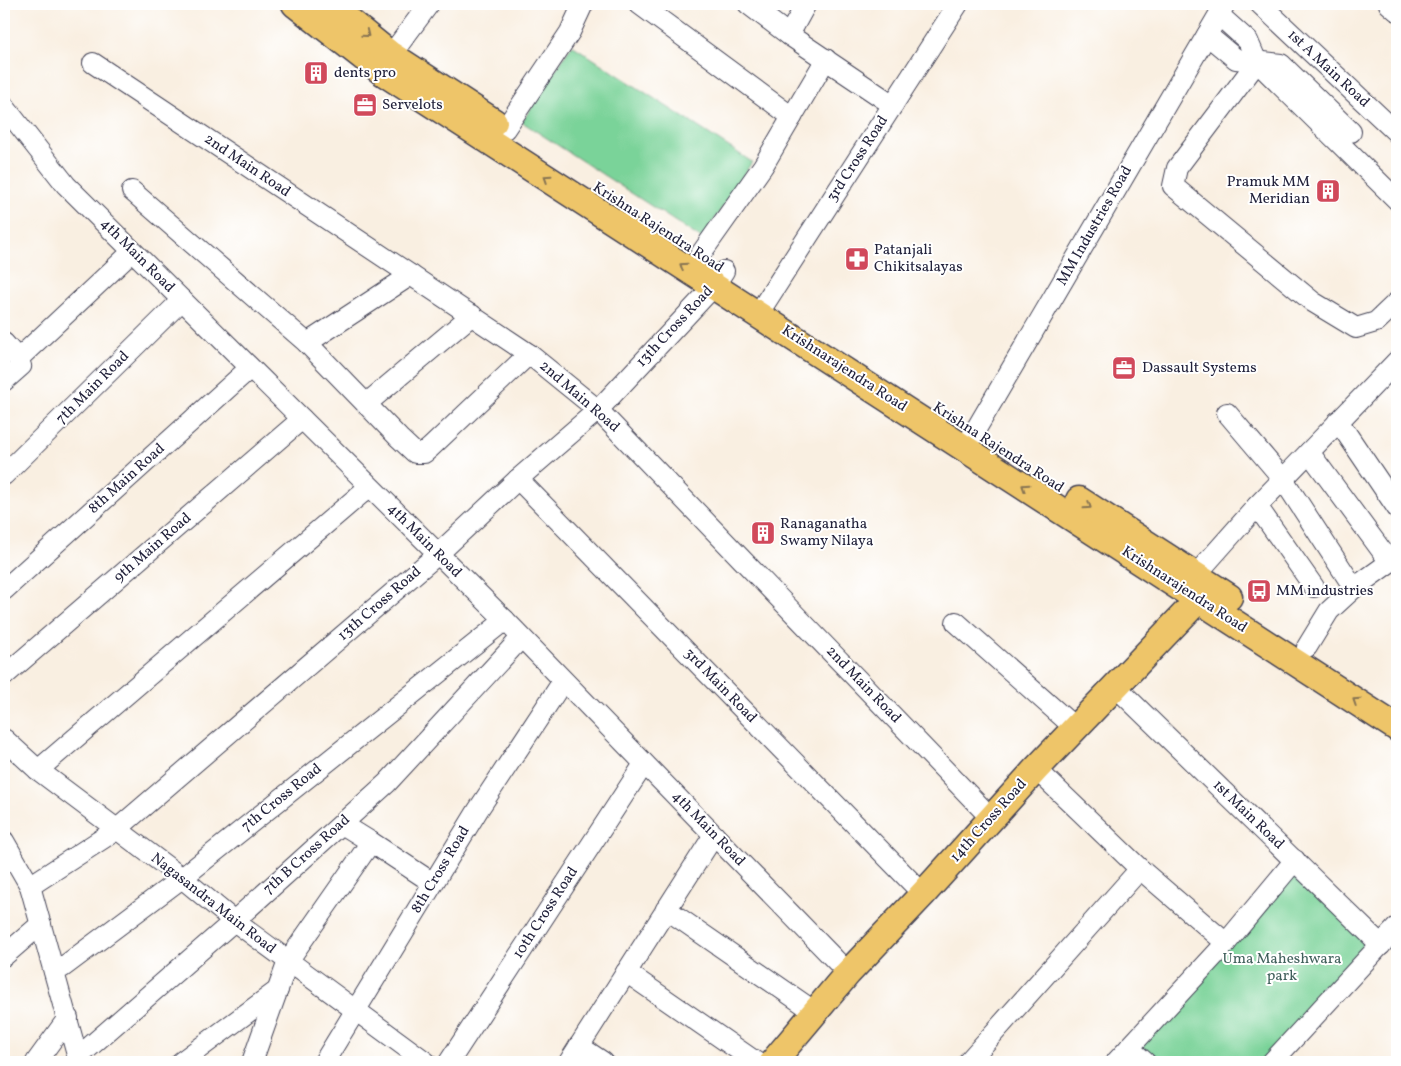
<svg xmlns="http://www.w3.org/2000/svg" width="1401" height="1066" viewBox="0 0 1401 1066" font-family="Vollkorn,serif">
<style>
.green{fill:#7ad399;stroke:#4e7a6a}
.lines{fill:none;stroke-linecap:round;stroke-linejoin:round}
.minor-casing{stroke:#424154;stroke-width:22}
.major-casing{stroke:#424154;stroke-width:29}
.minor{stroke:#fff;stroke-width:20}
.major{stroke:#eec569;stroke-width:26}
.oneway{stroke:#887452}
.labels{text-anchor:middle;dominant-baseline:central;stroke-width:4;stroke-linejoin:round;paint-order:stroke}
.street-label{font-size:15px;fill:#22223b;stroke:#fff}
.poi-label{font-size:15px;fill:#22223b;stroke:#fff;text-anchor:start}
.park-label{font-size:15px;fill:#41605c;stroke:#fff}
</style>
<rect width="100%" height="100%" fill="#fff"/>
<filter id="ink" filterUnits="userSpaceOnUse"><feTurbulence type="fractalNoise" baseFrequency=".02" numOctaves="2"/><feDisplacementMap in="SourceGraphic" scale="10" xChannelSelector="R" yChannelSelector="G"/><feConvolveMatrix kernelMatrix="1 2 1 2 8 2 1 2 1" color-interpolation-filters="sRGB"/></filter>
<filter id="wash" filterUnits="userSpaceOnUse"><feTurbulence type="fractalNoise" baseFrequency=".0096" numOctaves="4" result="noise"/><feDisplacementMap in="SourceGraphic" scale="20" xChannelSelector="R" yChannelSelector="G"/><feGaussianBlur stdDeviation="1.12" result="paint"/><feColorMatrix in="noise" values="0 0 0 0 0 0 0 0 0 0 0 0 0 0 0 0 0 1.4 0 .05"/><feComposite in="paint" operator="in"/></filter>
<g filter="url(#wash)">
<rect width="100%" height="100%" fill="#f9efe1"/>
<g class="green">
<path d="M 572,45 L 752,162 L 702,239 L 522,122 Z"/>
<path d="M 1299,863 L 1381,945 L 1272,1062 L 1145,1062 L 1129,1048 Z"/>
</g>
</g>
<g filter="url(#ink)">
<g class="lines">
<defs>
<g id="minor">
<path d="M 639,4 L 792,117"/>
<path d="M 748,4 L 789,35 L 893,105"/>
<path d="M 1260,4 L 1397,133"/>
<path d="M 1389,4 L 1397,11"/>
<path d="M 1219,15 L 1248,41 L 1257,62 L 1397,200"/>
<path d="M 789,35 L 806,4"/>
<path d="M 1207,35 L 1236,59 L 1281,64 L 1351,132"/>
<path d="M 391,55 L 429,4"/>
<path d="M 1257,62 L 1177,168 L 1173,186 L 1313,302 L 1356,328 L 1376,322 L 1397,302"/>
<path d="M 93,63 L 529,354 L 598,410 L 991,818"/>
<path d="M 4,106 L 66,185 L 505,620 L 848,973"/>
<path d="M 505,129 L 570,32 L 583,4"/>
<path d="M 132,191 L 307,343 L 411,275"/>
<path d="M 700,255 L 763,166 L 826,59"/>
<path d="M 758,314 L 958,4"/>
<path d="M 4,343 L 18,359 L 21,366 L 4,381"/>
<path d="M 307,343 L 399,438 L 415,453 L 424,453 L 430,448 L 529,354"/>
<path d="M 18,359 L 132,252"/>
<path d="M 366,404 L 472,315"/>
<path d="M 1227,413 L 1283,479 L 1354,588"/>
<path d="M 1338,421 L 1397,508"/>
<path d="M 965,448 L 1225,4"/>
<path d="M 1309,452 L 1390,562"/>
<path d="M 4,475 L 182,300"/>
<path d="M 518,479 L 923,894"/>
<path d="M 1257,506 L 1314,587"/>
<path d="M 1186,586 L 1257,506 L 1397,361"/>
<path d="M 4,590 L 250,368"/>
<path d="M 956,622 L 1074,727"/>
<path d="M 1307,647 L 1329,611 L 1354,588 L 1397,557"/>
<path d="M 4,676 L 302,419"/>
<path d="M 1115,686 L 1381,945"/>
<path d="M 4,739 L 38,770 L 182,878 L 234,921 L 426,1062"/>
<path d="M 1036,769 L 1140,869 L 1226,943"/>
<path d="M 38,770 L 369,487"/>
<path d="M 342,824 L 371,842"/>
<path d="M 4,841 L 30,886 L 79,1062"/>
<path d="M 30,886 L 116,830 L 438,554 L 518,479 L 598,410 L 714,286 L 724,271"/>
<path d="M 666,909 L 815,1012"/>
<path d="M 4,956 L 41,924"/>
<path d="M 54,971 L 63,967 L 182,878 L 505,620"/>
<path d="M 626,972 L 756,1062"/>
<path d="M 579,1046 L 603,1062"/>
<path d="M 1129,1048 L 1145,1062"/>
<path d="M 78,1057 L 234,921 L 387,783 L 521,638"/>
<path d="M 36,1062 L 68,1018"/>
<path d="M 181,1062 L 278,990"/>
<path d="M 252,1062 L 288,961 L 371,842 L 433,883"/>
<path d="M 324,1062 L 478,810 L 563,681"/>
<path d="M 449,1062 L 644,764"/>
<path d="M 569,1062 L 714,835"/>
<path d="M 968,1062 L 1140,869"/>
<path d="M 1116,1062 L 1226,943 L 1295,860"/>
<path d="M 1272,1062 L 1397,927"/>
</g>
<g id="major">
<path d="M 295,4 L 381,71 L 1397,728"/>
<path d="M 328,4 L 391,55 L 494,122"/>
<path d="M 1079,500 L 1229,597"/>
<path d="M 773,1062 L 848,973 L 923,894 L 1036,769 L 1199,599 L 1209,585"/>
</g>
</defs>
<use href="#minor" class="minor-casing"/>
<use href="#major" class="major-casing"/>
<use href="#minor" class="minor"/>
<use href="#major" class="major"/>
</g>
<defs><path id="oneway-chevron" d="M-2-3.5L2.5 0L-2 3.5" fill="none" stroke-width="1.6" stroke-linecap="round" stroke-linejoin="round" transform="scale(1.25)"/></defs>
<g class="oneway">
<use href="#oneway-chevron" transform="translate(366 34) rotate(39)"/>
<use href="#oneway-chevron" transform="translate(547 178) rotate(-147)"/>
<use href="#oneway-chevron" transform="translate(683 266) rotate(-147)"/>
<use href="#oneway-chevron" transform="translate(1025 487) rotate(-147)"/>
<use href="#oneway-chevron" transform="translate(1088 506) rotate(33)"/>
<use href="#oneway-chevron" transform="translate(1356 701) rotate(-147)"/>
</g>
</g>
<defs>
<symbol id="building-square" viewBox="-11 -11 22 22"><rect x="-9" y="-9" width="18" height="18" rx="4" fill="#d1495b" stroke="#fff"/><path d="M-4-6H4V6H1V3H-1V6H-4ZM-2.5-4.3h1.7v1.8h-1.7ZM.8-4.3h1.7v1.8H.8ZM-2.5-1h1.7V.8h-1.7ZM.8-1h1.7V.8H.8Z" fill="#fff"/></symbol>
<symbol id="office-square" viewBox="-11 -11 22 22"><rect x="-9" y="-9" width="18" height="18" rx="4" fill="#d1495b" stroke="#fff"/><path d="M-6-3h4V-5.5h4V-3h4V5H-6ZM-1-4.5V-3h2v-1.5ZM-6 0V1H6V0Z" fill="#fff"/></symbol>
<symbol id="pharmacy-square" viewBox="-11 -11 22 22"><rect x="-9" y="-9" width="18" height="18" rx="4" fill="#d1495b" stroke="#fff"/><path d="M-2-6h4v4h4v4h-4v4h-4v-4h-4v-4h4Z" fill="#fff"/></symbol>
<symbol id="bus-square" viewBox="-11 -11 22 22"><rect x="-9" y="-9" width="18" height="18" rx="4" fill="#d1495b" stroke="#fff"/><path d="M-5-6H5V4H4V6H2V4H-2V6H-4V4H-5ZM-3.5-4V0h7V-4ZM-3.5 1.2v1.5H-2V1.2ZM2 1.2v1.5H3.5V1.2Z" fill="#fff"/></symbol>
</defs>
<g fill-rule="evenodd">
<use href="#building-square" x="302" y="59" width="28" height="28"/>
<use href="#office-square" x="351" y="91" width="28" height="28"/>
<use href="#building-square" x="1314" y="177" width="28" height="28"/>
<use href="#pharmacy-square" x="843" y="245" width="28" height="28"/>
<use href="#office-square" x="1110" y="354" width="28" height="28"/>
<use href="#building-square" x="749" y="519" width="28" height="28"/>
<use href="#bus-square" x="1245" y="577" width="28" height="28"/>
</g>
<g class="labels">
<g class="street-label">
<text transform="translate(1328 69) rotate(43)">1st A Main Road</text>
<text transform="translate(858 159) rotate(-57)">3rd Cross Road</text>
<text transform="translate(247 166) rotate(34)">2nd Main Road</text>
<text transform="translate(1095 226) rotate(-60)">MM Industries Road</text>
<text transform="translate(658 228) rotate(33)">Krishna Rajendra Road</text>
<text transform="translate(137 256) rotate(45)">4th Main Road</text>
<text transform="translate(675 327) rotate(-47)">13th Cross Road</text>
<text transform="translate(844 369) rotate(33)">Krishnarajendra Road</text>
<text transform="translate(93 388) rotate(-45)">7th Main Road</text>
<text transform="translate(579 397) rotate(41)">2nd Main Road</text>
<text transform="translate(998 448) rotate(33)">Krishna Rajendra Road</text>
<text transform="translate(127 479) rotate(-42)">8th Main Road</text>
<text transform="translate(424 541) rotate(45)">4th Main Road</text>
<text transform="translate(153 548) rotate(-41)">9th Main Road</text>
<text transform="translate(1184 590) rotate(33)">Krishnarajendra Road</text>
<text transform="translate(380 604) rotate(-41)">13th Cross Road</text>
<text transform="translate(863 685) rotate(46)">2nd Main Road</text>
<text transform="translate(720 686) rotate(46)">3rd Main Road</text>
<text transform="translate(282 798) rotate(-39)">7th Cross Road</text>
<text transform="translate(1248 815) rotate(44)">1st Main Road</text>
<text transform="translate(989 821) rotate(-48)">14th Cross Road</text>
<text transform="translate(708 829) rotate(46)">4th Main Road</text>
<text transform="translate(307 855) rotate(-42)">7th B Cross Road</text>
<text transform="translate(441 870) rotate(-59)">8th Cross Road</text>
<text transform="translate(213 904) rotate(38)">Nagasandra Main Road</text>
<text transform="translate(546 913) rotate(-57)">10th Cross Road</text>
</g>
<g class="poi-label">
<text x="334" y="73">dents pro</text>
<text x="382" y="105">Servelots</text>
<text x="1310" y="182" text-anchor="end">Pramuk MM<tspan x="1310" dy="17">Meridian</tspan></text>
<text x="874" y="250">Patanjali<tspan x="874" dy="17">Chikitsalayas</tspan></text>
<text x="1142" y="368">Dassault Systems</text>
<text x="780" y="524">Ranaganatha<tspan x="780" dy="17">Swamy Nilaya</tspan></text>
<text x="1276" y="591">MM industries</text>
</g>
<g class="park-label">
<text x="1282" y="959">Uma Maheshwara<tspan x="1282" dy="17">park</tspan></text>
</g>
</g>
<rect width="1401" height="1066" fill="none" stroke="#fff" stroke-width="20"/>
</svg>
